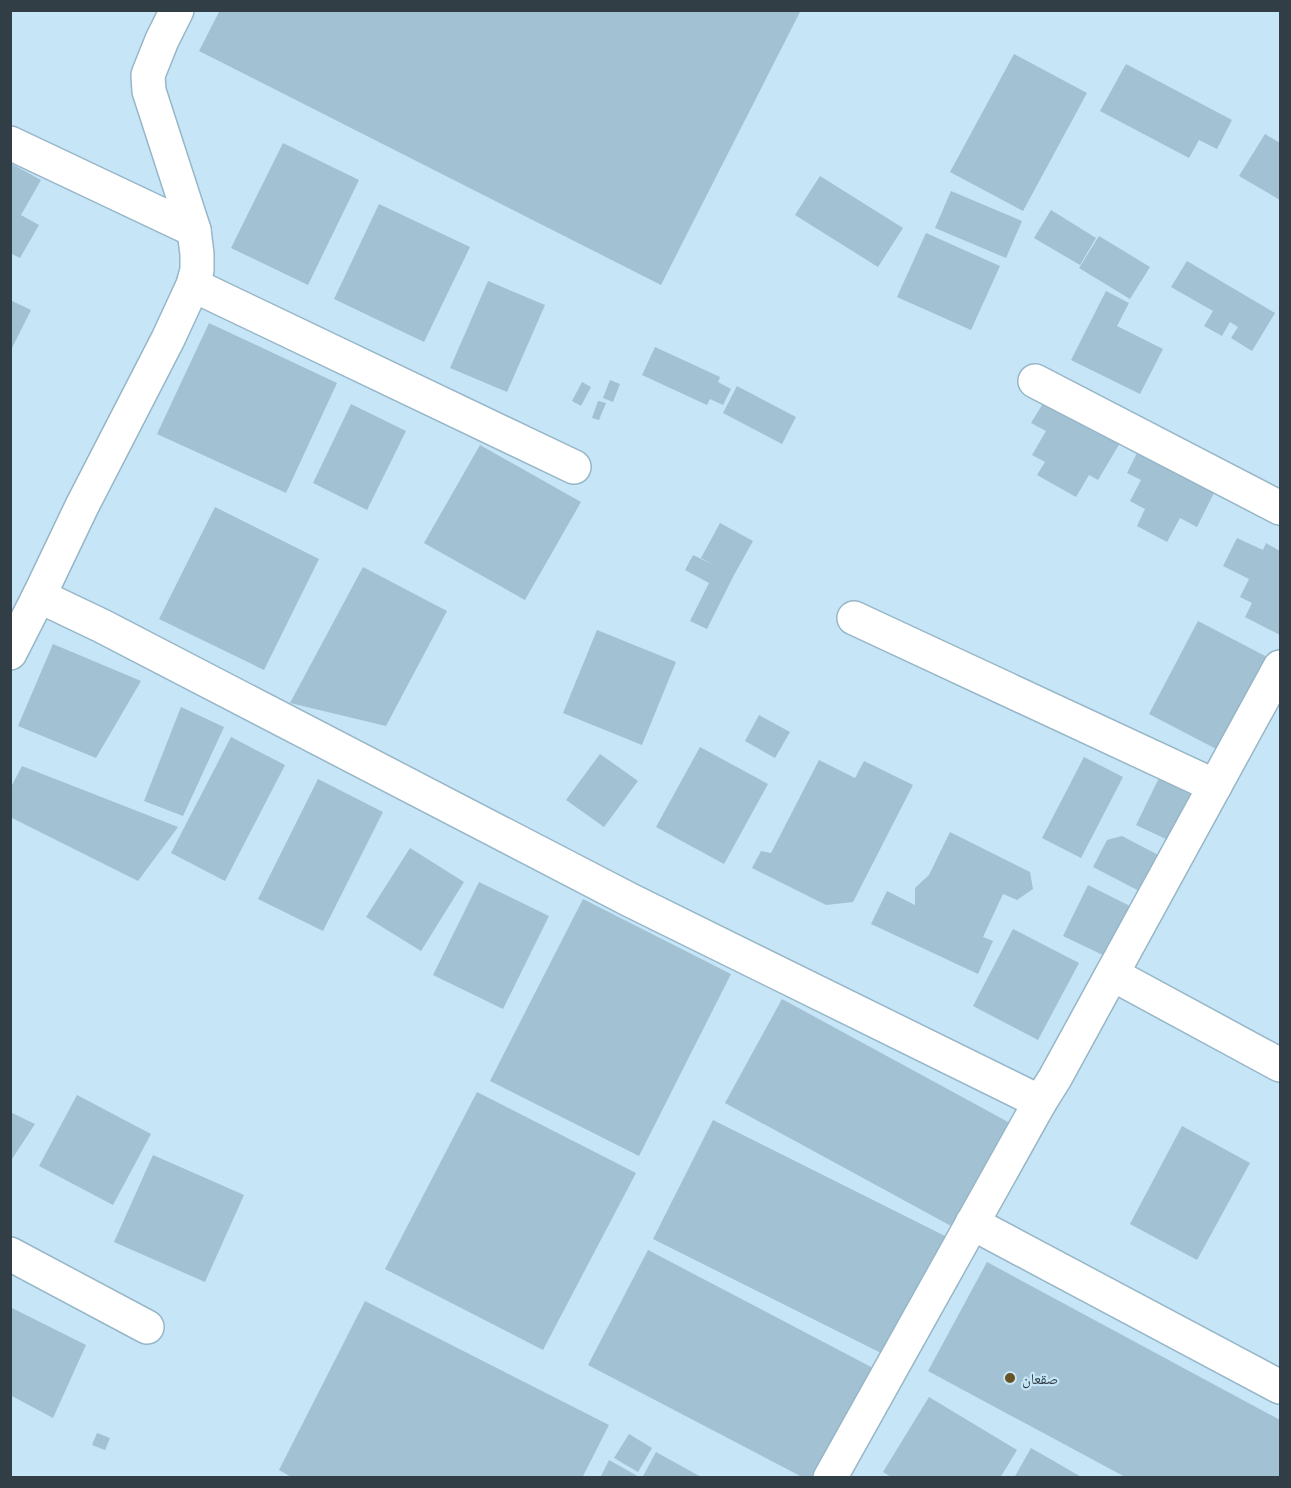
<svg xmlns="http://www.w3.org/2000/svg" width="1291" height="1488" viewBox="0 0 1291 1488" font-family="Barlow,'Noto Naskh Arabic',sans-serif">
<style>
.building{fill:#a2c1d2}
.lines{fill:none;stroke-linecap:round;stroke-linejoin:round}
.minor-casing{stroke:#97b6c7;stroke-width:36}
.minor{stroke:#fff;stroke-width:33}
.poi-dot{fill:#685322;stroke:#c6e5f7;stroke-width:2}
.labels{text-anchor:middle;dominant-baseline:central;stroke-width:4.5;stroke-linejoin:round;paint-order:stroke}
.poi-label{font-size:15px;fill:#323e45;stroke:#c6e5f7;text-anchor:start}
</style>
<rect width="100%" height="100%" fill="#c6e5f7"/>
<g class="building">
<path d="M 220,10 L 801,10 L 661,285 L 199,51 Z"/>
<path d="M 1014,54 L 1087,93 L 1023,211 L 950,172 Z"/>
<path d="M 1126,64 L 1232,120 L 1217,149 L 1199,140 L 1189,158 L 1100,111 Z"/>
<path d="M 1265,134 L 1280,143 L 1280,200 L 1239,176 Z"/>
<path d="M 283,143 L 359,180 L 308,285 L 231,248 Z"/>
<path d="M 10,163 L 41,180 L 21,215 L 39,225 L 20,258 L 10,253 Z"/>
<path d="M 820,176 L 903,228 L 878,267 L 795,215 Z"/>
<path d="M 951,191 L 1022,221 L 1006,258 L 935,228 Z"/>
<path d="M 379,204 L 470,247 L 424,342 L 334,299 Z"/>
<path d="M 1051,210 L 1096,238 L 1080,265 L 1034,238 Z"/>
<path d="M 926,233 L 1000,266 L 971,330 L 897,297 Z"/>
<path d="M 1099,236 L 1150,267 L 1130,299 L 1079,268 Z"/>
<path d="M 1187,261 L 1275,313 L 1252,351 L 1231,338 L 1238,327 L 1230,322 L 1222,336 L 1204,326 L 1213,311 L 1171,287 Z"/>
<path d="M 488,281 L 545,305 L 507,392 L 450,368 Z"/>
<path d="M 1106,291 L 1129,303 L 1117,326 L 1163,349 L 1140,394 L 1071,360 Z"/>
<path d="M 10,300 L 31,310 L 10,352 Z"/>
<path d="M 209,323 L 337,383 L 286,493 L 157,434 Z"/>
<path d="M 655,347 L 720,377 L 718,382 L 731,389 L 723,405 L 710,399 L 707,405 L 642,375 Z"/>
<path d="M 610,380 L 620,384 L 613,402 L 603,398 Z"/>
<path d="M 582,382 L 591,387 L 581,406 L 572,401 Z"/>
<path d="M 737,386 L 796,417 L 782,444 L 723,413 Z"/>
<path d="M 1045,400 L 1120,443 L 1098,480 L 1089,475 L 1076,497 L 1037,475 L 1045,462 L 1032,455 L 1046,431 L 1031,423 Z"/>
<path d="M 598,401 L 606,403 L 599,420 L 592,418 Z"/>
<path d="M 351,404 L 406,431 L 367,510 L 313,483 Z"/>
<path d="M 480,445 L 581,502 L 525,600 L 424,543 Z"/>
<path d="M 1139,449 L 1216,489 L 1197,527 L 1180,518 L 1167,542 L 1137,526 L 1145,509 L 1130,501 L 1141,480 L 1127,473 Z"/>
<path d="M 215,507 L 319,559 L 264,670 L 159,619 Z"/>
<path d="M 720,523 L 753,541 L 734,575 L 707,629 L 690,621 L 709,583 L 685,570 L 693,555 L 716,566 L 701,558 Z"/>
<path d="M 1237,538 L 1263,550 L 1266,543 L 1280,551 L 1280,635 L 1245,617 L 1252,603 L 1240,597 L 1249,579 L 1223,566 Z"/>
<path d="M 363,567 L 447,611 L 386,726 L 290,703 Z"/>
<path d="M 1198,621 L 1271,659 L 1222,752 L 1149,714 Z"/>
<path d="M 597,630 L 676,662 L 642,745 L 563,713 Z"/>
<path d="M 53,644 L 141,681 L 96,758 L 18,726 Z"/>
<path d="M 181,707 L 224,727 L 183,816 L 144,801 Z"/>
<path d="M 759,715 L 790,732 L 775,758 L 745,741 Z"/>
<path d="M 231,737 L 285,765 L 225,881 L 171,853 Z"/>
<path d="M 700,747 L 768,784 L 724,864 L 656,827 Z"/>
<path d="M 600,754 L 638,781 L 604,827 L 566,800 Z"/>
<path d="M 1084,757 L 1123,777 L 1081,858 L 1042,838 Z"/>
<path d="M 819,760 L 855,778 L 864,761 L 913,785 L 853,902 L 826,905 L 752,868 L 761,851 L 771,853 Z"/>
<path d="M 22,766 L 178,827 L 138,881 L 10,817 L 10,789 Z"/>
<path d="M 1160,776 L 1192,791 L 1168,840 L 1136,825 Z"/>
<path d="M 318,779 L 383,812 L 323,931 L 258,899 Z"/>
<path d="M 950,832 L 1030,872 L 1033,889 L 1017,900 L 1003,894 L 983,937 L 993,941 L 978,974 L 871,924 L 887,891 L 915,905 L 915,888 L 929,875 Z"/>
<path d="M 1122,836 L 1162,857 L 1143,893 L 1093,867 L 1107,840 Z"/>
<path d="M 410,848 L 464,882 L 421,951 L 366,917 Z"/>
<path d="M 479,882 L 549,916 L 503,1009 L 433,975 Z"/>
<path d="M 1088,885 L 1132,907 L 1107,957 L 1063,936 Z"/>
<path d="M 583,899 L 731,974 L 639,1156 L 490,1081 Z"/>
<path d="M 1013,929 L 1079,963 L 1038,1040 L 973,1006 Z"/>
<path d="M 782,999 L 1010,1123 L 953,1227 L 725,1103 Z"/>
<path d="M 477,1092 L 636,1173 L 543,1350 L 385,1269 Z"/>
<path d="M 77,1095 L 151,1134 L 113,1205 L 39,1166 Z"/>
<path d="M 10,1112 L 35,1124 L 10,1162 Z"/>
<path d="M 713,1120 L 945,1236 L 885,1355 L 653,1239 Z"/>
<path d="M 1182,1126 L 1250,1163 L 1197,1260 L 1130,1224 Z"/>
<path d="M 153,1155 L 244,1195 L 205,1282 L 114,1242 Z"/>
<path d="M 648,1250 L 873,1368 L 814,1478 L 804,1478 L 588,1365 Z"/>
<path d="M 987,1262 L 1280,1420 L 1280,1478 L 1127,1478 L 928,1371 Z"/>
<path d="M 365,1301 L 609,1425 L 582,1478 L 293,1478 L 279,1470 Z"/>
<path d="M 10,1307 L 86,1345 L 53,1418 L 10,1395 Z"/>
<path d="M 929,1397 L 1017,1450 L 1000,1478 L 893,1478 L 883,1472 Z"/>
<path d="M 97,1433 L 110,1438 L 105,1450 L 92,1445 Z"/>
<path d="M 629,1434 L 652,1448 L 638,1472 L 614,1458 Z"/>
<path d="M 1031,1448 L 1083,1478 L 1014,1478 Z"/>
<path d="M 656,1452 L 703,1478 L 642,1478 Z"/>
<path d="M 609,1460 L 641,1478 L 600,1478 Z"/>
</g>
<g class="lines">
<defs>
<g id="minor">
<path d="M 10,143 L 194,230"/>
<path d="M 193,285 L 574,467"/>
<path d="M 1035,381 L 1280,508"/>
<path d="M 39,596 L 82,506 L 168,339 L 193,285 L 197,270 L 197,254 L 194,230 L 149,91 L 148,75 L 162,40 L 177,10"/>
<path d="M 854,618 L 1215,786"/>
<path d="M 10,653 L 39,596 L 102,626 L 630,900 L 1040,1102"/>
<path d="M 1112,974 L 1280,1065"/>
<path d="M 972,1223 L 1280,1387"/>
<path d="M 10,1254 L 147,1327"/>
<path d="M 830,1478 L 1040,1102 L 1055,1078 L 1280,667"/>
</g>
</defs>
<use href="#minor" class="minor-casing"/>
<use href="#minor" class="minor"/>
</g>
<circle class="poi-dot" cx="1010" cy="1378" r="6"/>
<g class="labels">
<g class="poi-label">
<text x="1022" y="1378">صقعان</text>
</g>
</g>
<rect width="1291" height="1488" fill="none" stroke="#323e45" stroke-width="24"/>
</svg>
